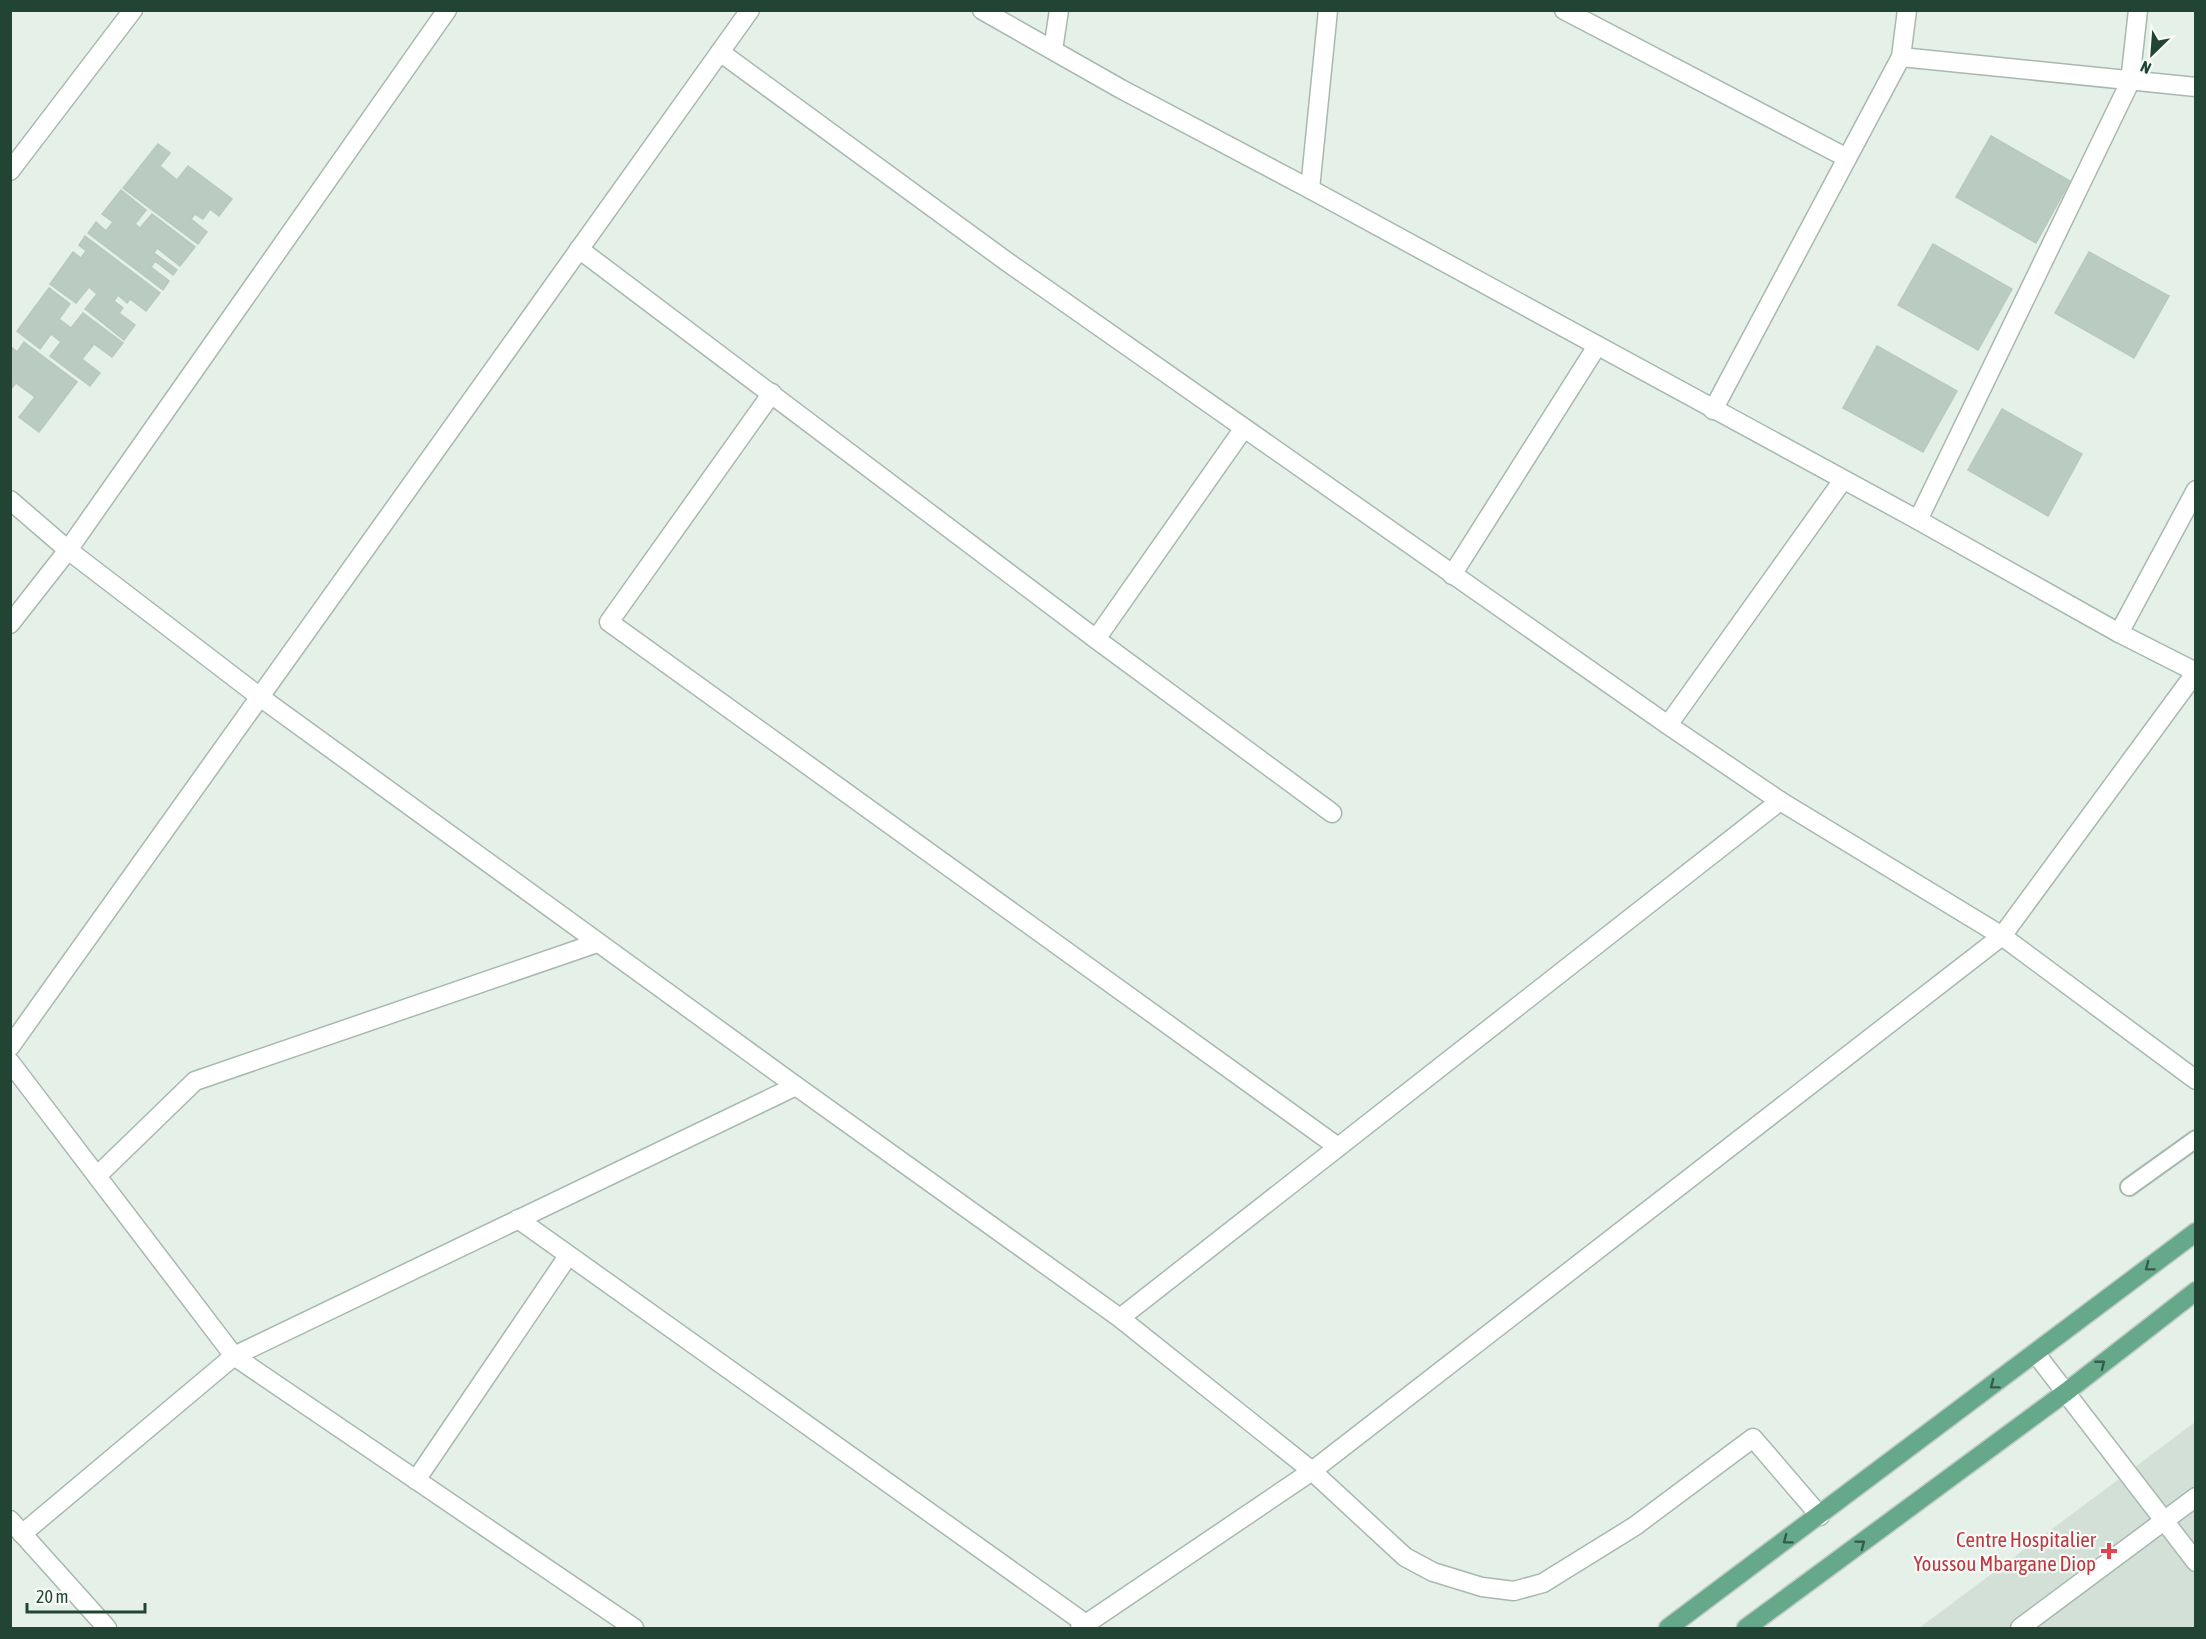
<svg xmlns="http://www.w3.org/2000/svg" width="2206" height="1639" viewBox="0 0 2206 1639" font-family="'Asap Condensed',sans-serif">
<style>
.built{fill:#d3e0d7}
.building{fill:#bacbc1;stroke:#b7cabe;stroke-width:1.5}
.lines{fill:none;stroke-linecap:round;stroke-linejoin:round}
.lane-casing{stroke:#a7b9af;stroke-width:20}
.street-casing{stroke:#a7b9af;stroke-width:21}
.primary-casing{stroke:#c1cbc6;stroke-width:21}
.lane{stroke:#fff;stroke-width:16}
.street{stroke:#fff;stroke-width:18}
.primary{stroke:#66a98a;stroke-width:18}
.oneway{stroke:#335d4a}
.health-dot{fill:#e0444e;stroke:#f7fbf8;stroke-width:2}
.labels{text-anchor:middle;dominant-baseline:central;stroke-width:4.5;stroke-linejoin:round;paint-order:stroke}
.health-label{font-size:21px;fill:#be3a42;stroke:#f7fbf8;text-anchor:end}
</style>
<rect width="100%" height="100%" fill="#e5f0e9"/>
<path class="built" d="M 2195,1422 L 2195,1628 L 1919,1628 L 2127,1473 Z"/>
<g class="building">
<path d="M 1991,136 L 2070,181 L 2036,243 L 1956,197 Z"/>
<path d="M 158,144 L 170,153 L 160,166 L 177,180 L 188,166 L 232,199 L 219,216 L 210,209 L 203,219 L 195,214 L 191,219 L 207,232 L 198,244 L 123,188 Z"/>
<path d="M 121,190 L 146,210 L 135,224 L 140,228 L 152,214 L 195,247 L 180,266 L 157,248 L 154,253 L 177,270 L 173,275 L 155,261 L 151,267 L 169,281 L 163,290 L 88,233 L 96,222 L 106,231 L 113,222 L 102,214 Z"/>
<path d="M 85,236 L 160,293 L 146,311 L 130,299 L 127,303 L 118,295 L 114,301 L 123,308 L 119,313 L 135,325 L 124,340 L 85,309 L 97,294 L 89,287 L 76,303 L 50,284 L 73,252 L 81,258 L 86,251 L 79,245 Z"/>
<path d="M 1933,244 L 2012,289 L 1978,350 L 1898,305 Z"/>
<path d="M 2089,252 L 2169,296 L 2134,358 L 2055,313 Z"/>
<path d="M 49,288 L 70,304 L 59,319 L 71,328 L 83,313 L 123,343 L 112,357 L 94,344 L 82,359 L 100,373 L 90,386 L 50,356 L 61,342 L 51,334 L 40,349 L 17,331 Z"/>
<path d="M 24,342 L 77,382 L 39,432 L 19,417 L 35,397 L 16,383 L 10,390 L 10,346 L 17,352 Z"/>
<path d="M 1877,346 L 1957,391 L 1923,452 L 1843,408 Z"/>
<path d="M 2002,409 L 2082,454 L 2048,516 L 1968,470 Z"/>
</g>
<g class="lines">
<defs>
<path id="lane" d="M 2129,1187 L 2196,1139"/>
<g id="street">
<path d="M 982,10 L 1121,89 L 1310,189 L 1918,520 L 2119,633 L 2196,672 L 2002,936 L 1312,1471 L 1080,1628"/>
<path d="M 1564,10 L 1847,158"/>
<path d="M 1053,50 L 1059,10"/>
<path d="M 720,52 L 1006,261 L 1668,725 L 1780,801 L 2002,936 L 2196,1080"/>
<path d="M 1901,57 L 2196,87"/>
<path d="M 10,171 L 133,10"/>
<path d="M 1310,189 L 1328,10"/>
<path d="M 579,249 L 1096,639 L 1332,813"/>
<path d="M 772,393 L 609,622 L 1338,1147"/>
<path d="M 1713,410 L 1901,57 L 1907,10"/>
<path d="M 10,500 L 68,550 L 260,697 L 796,1086 L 1120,1318 L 1312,1471 L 1405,1557 L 1433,1572 L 1482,1587 L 1514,1591 L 1543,1583 L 1635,1526 L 1753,1438 L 1820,1516"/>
<path d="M 1918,520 L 2130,82 L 2138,10"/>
<path d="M 1452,575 L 1597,346"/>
<path d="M 10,624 L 68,550 L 447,10"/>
<path d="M 2119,633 L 2196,490"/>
<path d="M 1096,639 L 1244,428"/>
<path d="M 1668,725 L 1843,480"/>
<path d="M 10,1047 L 750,10"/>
<path d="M 10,1062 L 234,1356 L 634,1628"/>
<path d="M 97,1176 L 195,1081 L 597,943"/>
<path d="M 518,1219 L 1086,1624"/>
<path d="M 1120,1318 L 1780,801"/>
<path d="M 2036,1354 L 2196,1562"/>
<path d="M 416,1480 L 568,1256"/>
<path d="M 10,1520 L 107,1628"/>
<path d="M 22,1534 L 234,1356 L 796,1086"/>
<path d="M 2020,1628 L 2196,1497"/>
</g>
<g id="primary">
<path d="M 1668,1628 L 2196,1232"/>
<path d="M 1746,1628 L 2066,1392 L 2196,1291"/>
</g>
</defs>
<use href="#lane" class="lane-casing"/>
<use href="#street" class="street-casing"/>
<use href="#primary" class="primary-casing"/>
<use href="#lane" class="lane"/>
<use href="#street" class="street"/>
<use href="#primary" class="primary"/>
</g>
<defs><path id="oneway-chevron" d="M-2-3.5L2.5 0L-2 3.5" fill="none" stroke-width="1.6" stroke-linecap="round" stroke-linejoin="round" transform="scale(1.5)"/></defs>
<g class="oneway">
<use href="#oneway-chevron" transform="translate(2149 1267) rotate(143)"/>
<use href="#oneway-chevron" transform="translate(2101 1364) rotate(-38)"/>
<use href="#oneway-chevron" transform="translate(1994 1385) rotate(143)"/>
<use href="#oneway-chevron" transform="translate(1787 1540) rotate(143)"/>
<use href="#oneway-chevron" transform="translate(1861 1544) rotate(-37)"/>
</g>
<path class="health-dot" d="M2106 1542h6v6h6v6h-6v6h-6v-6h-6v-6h6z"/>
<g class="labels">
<g class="health-label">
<text x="2096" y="1539">Centre Hospitalier<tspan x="2096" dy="24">Youssou Mbargane Diop</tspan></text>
</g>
</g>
<rect width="2206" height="1639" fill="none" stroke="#224434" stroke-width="24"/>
<g transform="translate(2152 54) rotate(205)" stroke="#f7fbf8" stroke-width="4.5" paint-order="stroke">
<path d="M0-4.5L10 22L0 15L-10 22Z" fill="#224434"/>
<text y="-9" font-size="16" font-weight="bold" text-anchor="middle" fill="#224434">N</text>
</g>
<path d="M27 1603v9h118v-9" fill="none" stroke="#224434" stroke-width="3"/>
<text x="36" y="1603" font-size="18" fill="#224434" stroke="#f7fbf8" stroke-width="4.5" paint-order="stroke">20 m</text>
</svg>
